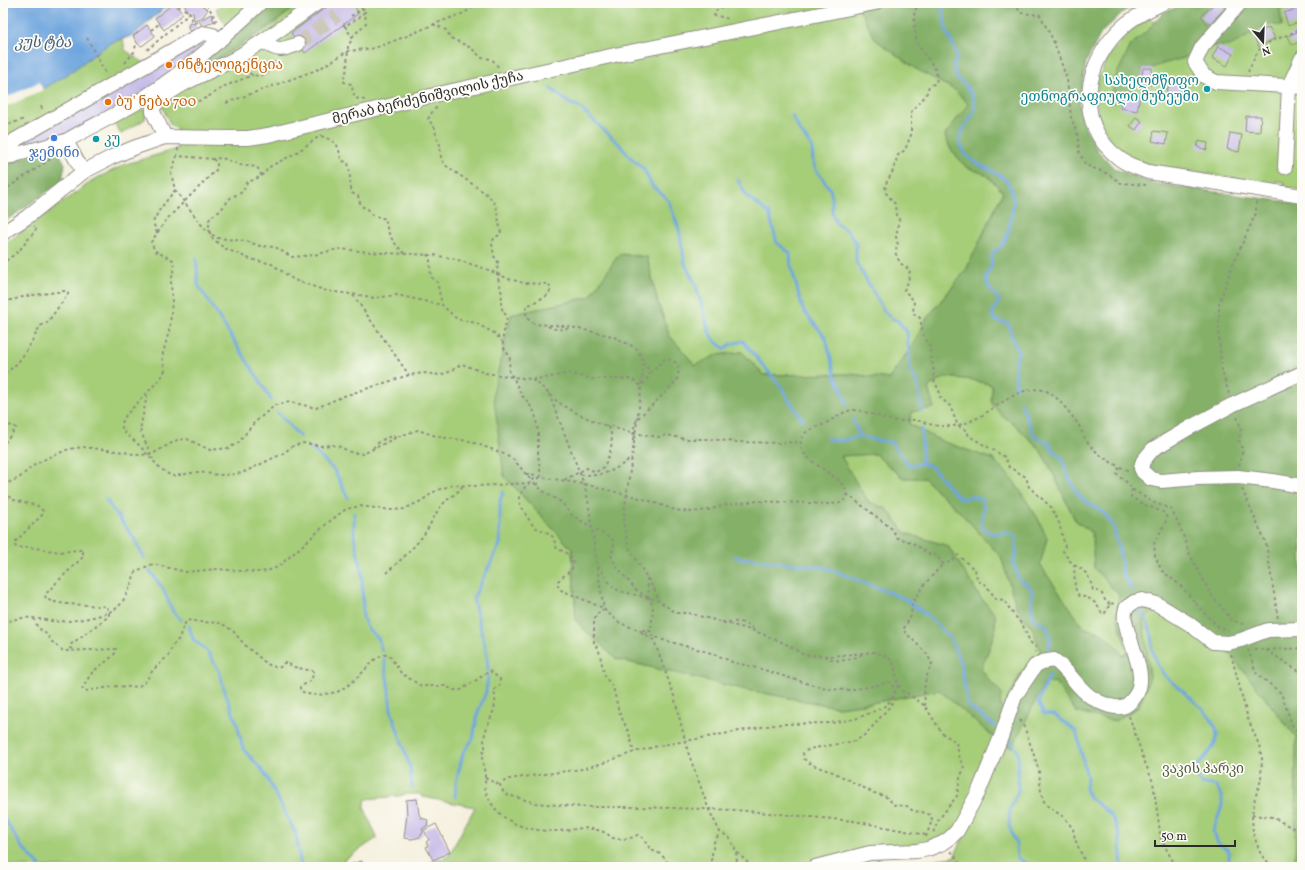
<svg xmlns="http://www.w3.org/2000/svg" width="1305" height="870" viewBox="0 0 1305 870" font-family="Vollkorn,'Noto Serif Georgian',serif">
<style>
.green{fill:#a6cd78;stroke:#687c52}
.forest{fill:#84b068;stroke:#586e4a;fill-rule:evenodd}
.water{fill:#70a6de;stroke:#4e6884}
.pier{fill:#f5f0de}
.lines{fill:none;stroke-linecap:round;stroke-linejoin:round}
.stream{stroke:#70a6de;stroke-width:3}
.building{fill:#c6bae7}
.minor-tunnel{stroke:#cdc9ba;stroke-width:14;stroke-dasharray:14 7;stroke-linecap:butt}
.minor-casing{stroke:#908e84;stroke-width:16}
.path{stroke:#908e84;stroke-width:2;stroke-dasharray:3 3;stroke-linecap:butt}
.minor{stroke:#fff;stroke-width:14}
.food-dot{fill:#e8710a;stroke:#fdfcf7;stroke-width:1.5}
.culture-dot{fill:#0f9aa8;stroke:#fdfcf7;stroke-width:1.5}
.shop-dot{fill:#3f7fe0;stroke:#fdfcf7;stroke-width:1.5}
.labels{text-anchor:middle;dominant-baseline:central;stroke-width:3.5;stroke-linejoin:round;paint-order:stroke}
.food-label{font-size:14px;fill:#c56008;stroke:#fdfcf7;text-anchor:start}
.culture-label{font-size:14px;fill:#0d838f;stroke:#fdfcf7;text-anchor:end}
.street-label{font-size:14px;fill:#2b2b2b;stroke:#fdfcf7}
.shop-label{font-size:14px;fill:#366cbe;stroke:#fdfcf7}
.park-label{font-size:14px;fill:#505c42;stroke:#fdfcf7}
.water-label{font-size:15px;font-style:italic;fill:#475c73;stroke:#fdfcf7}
</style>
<rect width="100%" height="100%" fill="#fdfcf7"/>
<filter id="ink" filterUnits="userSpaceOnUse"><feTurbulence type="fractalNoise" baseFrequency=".025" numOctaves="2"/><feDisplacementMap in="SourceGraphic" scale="8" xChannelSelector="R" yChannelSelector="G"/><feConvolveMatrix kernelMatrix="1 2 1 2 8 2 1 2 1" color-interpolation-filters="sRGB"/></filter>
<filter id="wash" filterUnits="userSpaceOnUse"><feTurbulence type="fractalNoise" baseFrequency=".012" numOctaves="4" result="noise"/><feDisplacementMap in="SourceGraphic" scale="16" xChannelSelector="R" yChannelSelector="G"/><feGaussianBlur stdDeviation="0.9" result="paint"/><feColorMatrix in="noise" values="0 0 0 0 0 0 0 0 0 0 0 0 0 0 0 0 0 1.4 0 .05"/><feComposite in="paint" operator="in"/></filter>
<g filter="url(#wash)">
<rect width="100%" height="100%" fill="#f5f0de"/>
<g class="green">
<path d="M 3,3 L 170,3 L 133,35 L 123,39 L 125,50 L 144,63 L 219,32 L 226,25 L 216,9 L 223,3 L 274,3 L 243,31 L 169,84 L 210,64 L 275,23 L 300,3 L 856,3 L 876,40 L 916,69 L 955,90 L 969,104 L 945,135 L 950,148 L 966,167 L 987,175 L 1003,192 L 966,270 L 927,318 L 914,343 L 889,379 L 851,374 L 764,375 L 742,352 L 717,355 L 695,366 L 670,336 L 658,303 L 647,257 L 619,254 L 590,297 L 511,315 L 504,476 L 572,549 L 576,621 L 616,659 L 747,690 L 838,707 L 877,702 L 939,689 L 991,735 L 1008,746 L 1046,670 L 1118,713 L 1146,689 L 1141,583 L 1302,599 L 1302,867 L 877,867 L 954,857 L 965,834 L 923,843 L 844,867 L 427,867 L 432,861 L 448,857 L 475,807 L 423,797 L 419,794 L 405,794 L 399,796 L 366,799 L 364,807 L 377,838 L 334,867 L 3,867 L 3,245 L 95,179 L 126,164 L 177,149 L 177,128 L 171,126 L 162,106 L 165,87 L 57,149 L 3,165 Z"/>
<path d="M 1186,3 L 1302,3 L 1302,190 L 1284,187 L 1284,182 L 1276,181 L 1274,185 L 1147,164 L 1132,157 L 1115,146 L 1105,132 L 1099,117 L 1096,100 L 1098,79 L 1110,54 L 1130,31 L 1149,18 L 1155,22 Z"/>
<path d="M 140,107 L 143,109 L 146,113 L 145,119 L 121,134 L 113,121 Z"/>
<path d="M 946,377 L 973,380 L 992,385 L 1003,417 L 1012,422 L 1039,448 L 1051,469 L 1075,520 L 1092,532 L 1094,568 L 1119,595 L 1116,614 L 1128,652 L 1122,656 L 1102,633 L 1084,628 L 1040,565 L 1047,538 L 1037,517 L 1013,480 L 993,459 L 941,441 L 909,424 L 912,412 L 928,387 Z"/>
<path d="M 875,454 L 903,478 L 924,478 L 961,513 L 1002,557 L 1017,609 L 1033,628 L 1042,652 L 1022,671 L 1003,709 L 1000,708 L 990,681 L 981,669 L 990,646 L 995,630 L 995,614 L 980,597 L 948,546 L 905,533 L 887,509 L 869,502 L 860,489 L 840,456 Z"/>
</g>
<g class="forest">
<path d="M 274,3 L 300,3 C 258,36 214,62 166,87 L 243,31 Z"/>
<path d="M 856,3 L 1143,3 L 1124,11 L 1101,33 L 1086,62 L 1079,103 L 1086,129 L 1098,151 L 1115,169 L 1152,183 L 1302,204 L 1302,867 L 1295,867 L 1296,737 L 1214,634 L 1156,610 L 1143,619 L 1150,677 L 1139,707 L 1115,721 L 1076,712 L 1055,682 L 1044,684 L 1012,748 L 991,735 L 939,690 L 877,702 L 838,707 L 747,690 L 616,659 L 576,621 L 572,549 L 504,476 L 493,393 L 511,315 L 590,297 L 619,254 L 647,257 L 658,303 L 670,336 L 695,365 L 717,355 L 742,352 L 764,375 L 851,374 L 889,379 L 914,343 L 927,318 L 966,270 L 1003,192 L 987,175 L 966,167 L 950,148 L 945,135 L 968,104 L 955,90 L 916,69 L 876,40 ZM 946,377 L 973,380 L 992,385 L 991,402 L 1003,417 L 1012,422 L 1039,448 L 1051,469 L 1075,520 L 1092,533 L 1094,568 L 1119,595 L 1116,614 L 1128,652 L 1122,656 L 1118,648 L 1102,633 L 1084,628 L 1040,565 L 1047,538 L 1037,517 L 1013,480 L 993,459 L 941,441 L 909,424 L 912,412 L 934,408 L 928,387 ZM 875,454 L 903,478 L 924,478 L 961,513 L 1001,557 L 1017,609 L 1033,629 L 1041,652 L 1022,671 L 1003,709 L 1000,707 L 1001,692 L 990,681 L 981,669 L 990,646 L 995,630 L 995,614 L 980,597 L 948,546 L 905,533 L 887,509 L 869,502 L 860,489 L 841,456 Z"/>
<path d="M 1186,3 L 1237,3 L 1193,53 L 1184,58 L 1159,65 L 1152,68 L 1143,68 L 1141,84 L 1135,84 L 1133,94 L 1123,92 L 1122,98 L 1118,102 L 1110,101 L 1116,76 L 1131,45 L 1149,29 L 1163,13 Z"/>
<path d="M 1244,3 L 1293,3 L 1280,9 L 1282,26 L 1270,24 L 1230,46 L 1208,46 Z"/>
<path d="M 57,149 L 65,164 L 62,181 L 3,223 L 3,165 Z"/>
</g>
<path class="water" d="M 3,3 L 170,3 L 133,35 L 110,43 L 65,76 L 43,89 L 3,107 Z"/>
<path class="pier" d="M 39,82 L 43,90 L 3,108 L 3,99 Z"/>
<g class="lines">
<g class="stream">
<path d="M 941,3 L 947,33 L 953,45 L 957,58 L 954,63 C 954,68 954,73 957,78 C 959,81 964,82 966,86 C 970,91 975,101 975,108 C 974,121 953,130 963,150 C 975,172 1011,167 1013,198 C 1014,207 1008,239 1002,245 C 998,249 994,250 992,255 C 990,259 993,263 991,267 C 990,271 986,274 986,278 C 987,290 995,291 999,301 L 992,313 L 995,320 L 1009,324 L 1011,336 L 1018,351 L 1015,366 L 1016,388"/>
<path d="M 550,88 L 569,103 L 579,107 L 620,145 L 629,156 L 644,169 L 652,186 L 663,195 L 669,202 L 679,229 L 685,264 L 696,285 L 709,332 L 716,342 L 725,349 L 731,344 L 743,341 L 781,387 L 790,402 L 803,420"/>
<path d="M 792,116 L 800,131 L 812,147 L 813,162 L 816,170 L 830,189 L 832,197 L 832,213 L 837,224 L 849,232 L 856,243 L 856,262 L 884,311 L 891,318 L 898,321 L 907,332 L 910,370 L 917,382 L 922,411"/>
<path d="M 738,180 L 747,197 L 769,213 L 777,243 L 790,253 L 791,266 L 803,310 L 826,338 L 835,376 L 841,387 L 847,405"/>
<path d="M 196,258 L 198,285 L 260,381 L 271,400"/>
<path d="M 1021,403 L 1034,436 L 1049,443 L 1052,449 L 1062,458 L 1067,474 L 1077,493 L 1087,503 L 1102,511 L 1113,525 L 1121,558 L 1122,573 L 1132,590"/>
<path d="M 278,413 L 300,437"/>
<path d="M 853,420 L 860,436"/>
<path d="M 922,428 L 922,463"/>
<path d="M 827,439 L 839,441 L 860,436 L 875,440 L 891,442 L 898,452 L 910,466 L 922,463 L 932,467 L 953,492 L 961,499 L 972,496 L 982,500 L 984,508 L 981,524 C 983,526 985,530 988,532 C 997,538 1006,526 1016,538 L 1016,555 L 1013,562 L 1018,577 L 1021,581 L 1027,584 L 1032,591 L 1032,614 L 1034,619 L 1047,626 L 1050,639 L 1049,651"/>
<path d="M 311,448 L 334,470 L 348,498"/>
<path d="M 106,500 L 134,538 L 144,558"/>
<path d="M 354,513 L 354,536 L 362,572 L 363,618 L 368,629 L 378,638 L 382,651"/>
<path d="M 735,557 L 827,568 L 905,599 L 929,617 L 950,638 L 961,664 L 968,706 L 995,726"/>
<path d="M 150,571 L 163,589 L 172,610 L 181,620"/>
<path d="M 1141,611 C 1145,618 1149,625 1151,633 C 1153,638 1151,644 1152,649 C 1153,654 1156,661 1158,666 C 1160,669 1163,673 1165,676 C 1178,689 1218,715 1217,735 C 1216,750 1201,758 1195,771 L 1200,783 L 1216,786 L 1222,796 L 1222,806 L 1213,831 L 1218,843 L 1229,851 L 1229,867"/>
<path d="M 189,626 L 193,639 L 207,651 L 219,671 L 226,695 L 237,723 L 243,749 L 264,772 L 296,834 L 301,867"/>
<path d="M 384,659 L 388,683 L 391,710 L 410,767 L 412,787"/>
<path d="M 488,670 L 487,654 L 473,599 L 500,544 L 500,501 L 503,492"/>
<path d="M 1050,674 L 1038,702 L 1044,714 L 1055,715 L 1076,731 L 1079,742 L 1087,778 L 1086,789 L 1089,797 L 1109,813 L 1114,821 L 1119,834 L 1122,867"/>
<path d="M 1011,741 L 1018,752 L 1018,791 L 1010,809 L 1009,826 L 1016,844 L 1017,858 L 1033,867"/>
<path d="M 455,797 L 456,783 L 463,753 L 473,739 L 478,712 L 486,692 L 488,675"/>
<path d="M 3,817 L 22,847 L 41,867"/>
</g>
</g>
<g id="blocks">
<g class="building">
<path d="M 174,3 L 183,14 L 164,30 L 155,18 Z"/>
<path d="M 184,3 L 202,3 L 202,6 L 208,9 L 203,17 L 194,20 L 193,13 L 187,11 Z"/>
<path d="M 332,3 L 352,3 L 359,13 L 305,53 L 291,33 Z"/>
<path d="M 1215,3 L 1221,3 L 1226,8 L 1208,25 L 1201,16 Z"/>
<path d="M 1299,8 L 1302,21 L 1288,26 L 1284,13 Z"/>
<path d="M 211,14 L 214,21 L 203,27 L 199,21 Z"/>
<circle cx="192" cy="27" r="4"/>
<path d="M 147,25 L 155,36 L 142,46 L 138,44 L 133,36 Z"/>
<path d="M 1269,27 L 1275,38 L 1259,47 L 1253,36 Z"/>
<path d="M 1299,31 L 1302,37 L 1302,41 L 1292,45 L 1288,36 Z"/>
<path d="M 205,38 L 208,43 L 159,82 L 76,131 L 26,148 L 23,140 Z"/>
<path d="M 1218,46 L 1233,54 L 1227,66 L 1212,58 Z"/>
<path d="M 1143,68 L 1152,68 L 1151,85 L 1141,84 Z"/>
<path d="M 1176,80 L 1184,88 L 1173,98 L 1166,90 Z"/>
<path d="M 1123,92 L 1140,96 L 1137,111 L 1120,108 Z"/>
<path d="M 1246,116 L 1261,116 L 1260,132 L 1245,131 Z"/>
<path d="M 1136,117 L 1142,121 L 1136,130 L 1130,126 Z"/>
<path d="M 1299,128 L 1302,128 L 1302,150 L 1297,150 Z"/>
<path d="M 1154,131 L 1168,133 L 1166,144 L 1152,141 Z"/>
<path d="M 1230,133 L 1242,135 L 1239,152 L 1227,149 Z"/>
<path d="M 1199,141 L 1208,143 L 1207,150 L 1197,147 Z"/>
<path d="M 417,799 L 419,814 L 421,818 L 428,820 L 427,826 L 422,829 L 423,832 L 420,837 L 412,839 L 404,838 L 407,815 L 406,800 Z"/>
<path d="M 436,824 L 450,852 L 433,860 L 426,847 L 428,846 L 426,842 L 429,840 L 424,830 Z"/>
<path d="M 362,861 L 363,867 L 340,867 Z"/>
</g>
</g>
</g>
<g filter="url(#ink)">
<use href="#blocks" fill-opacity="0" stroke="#908e84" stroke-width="1"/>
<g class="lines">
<path class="minor-tunnel" d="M 298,44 L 337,15"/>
<defs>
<g id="minor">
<path d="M 1163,3 C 1150,9 1137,15 1126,24 C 1084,59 1072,124 1120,159 C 1128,165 1138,168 1148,172 L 1302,196"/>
<path d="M 1240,3 L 1202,47 L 1195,62 L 1204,76 L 1216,82 L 1302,87"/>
<path d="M 263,41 C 277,52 282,50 298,44"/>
<path d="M 165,137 L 153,112 L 153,107 C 173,84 210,73 236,58 C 264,41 291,22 317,3"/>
<path d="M 66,141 C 91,126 119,114 144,98 C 186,70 224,38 260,3"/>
<path d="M 13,156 L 12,146 L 15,140 L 203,33 L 213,35 L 218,42"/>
<path d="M 3,158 L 66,141 L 83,172"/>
<path d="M 1285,167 L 1289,86 L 1302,58"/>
<path d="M 3,233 L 27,217 L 83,172 L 112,157 L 136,147 L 165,137 L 227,138 L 248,138 L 268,135 L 443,93 L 615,55 L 875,3"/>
<path d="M 1302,373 L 1232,405 L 1189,428 L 1153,449 L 1143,461 L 1141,468 L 1143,472 L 1151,479 L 1161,481 L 1198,478 L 1238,477 L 1273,481 L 1302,486"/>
<path d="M 815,867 L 870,853 L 917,851 L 928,849 L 943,843 L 950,838 L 957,831 L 978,793 L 1001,737 L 1015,696 L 1035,666 L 1042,662 L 1054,660 C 1069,670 1076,687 1091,697 C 1100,703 1118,712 1128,704 C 1155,682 1129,647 1125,620 C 1124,617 1125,612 1126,608 L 1134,602 L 1142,600 L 1157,604 L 1188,623 L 1213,642 L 1228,643 L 1241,640 L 1268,630 L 1302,629"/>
</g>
</defs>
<use href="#minor" class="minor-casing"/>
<g class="path">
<path d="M 183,3 L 184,9 L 190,13 L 192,21 L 197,23"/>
<path d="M 203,3 L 203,5 L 207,4 L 216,20 L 214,24"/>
<path d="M 417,3 L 418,5"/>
<path d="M 728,3 L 717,10 L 714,15 L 729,19 L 730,20"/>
<path d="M 921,3 C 919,5 917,8 915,10 C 913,16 915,39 918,45 C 924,57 940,67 936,83 L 929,86 L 926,95 L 911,112 L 911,135 L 905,150 L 898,155 L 892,173 L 885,185 L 886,193 L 895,204 L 896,215 L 899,219 L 896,237 L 898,245 L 895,252 L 900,263 L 910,270 L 908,282 L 904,290 L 914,301 L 913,313 L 920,318 L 923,334 L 929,345 L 934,373 L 933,378 L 940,393 L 940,397 L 950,406 L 958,426 L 967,431 L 969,436 L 1005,457 L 1009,467 L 1026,477 L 1029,487 L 1051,507 L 1059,523 L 1065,546 L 1063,551 L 1069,560 L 1074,565 L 1075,588 L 1079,596 C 1091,597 1097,603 1102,614 L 1105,613 L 1110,604 L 1115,603"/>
<path d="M 1014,3 L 1021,13 L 1040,15 L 1053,40 L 1067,79 L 1071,117 L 1078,136 L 1079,152 L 1086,165 L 1108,174 L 1121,183 L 1146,185"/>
<path d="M 178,8 L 183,4"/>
<path d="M 351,16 L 362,9 L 359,3"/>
<path d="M 343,24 L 345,26 L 361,16 L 365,11 L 364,9 L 362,9"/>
<path d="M 433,24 L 446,30 L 451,38 L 471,48 L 482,58 L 492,59 L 499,68"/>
<path d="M 345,26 L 353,39 L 348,45 L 347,69 L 343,81 L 346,83 L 351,84 L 355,98 L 365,100"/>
<path d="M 151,30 L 159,24"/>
<path d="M 352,37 L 366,23 L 365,11"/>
<path d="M 87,38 L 106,74"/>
<path d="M 147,50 L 190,13"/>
<path d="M 125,63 L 134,52 L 137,42"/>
<path d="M 1248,72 C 1251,65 1255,55 1260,49 C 1268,39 1293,36 1302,26"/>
<path d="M 249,73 C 260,80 273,73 274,61"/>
<path d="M 226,103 L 319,69 L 348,51 L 375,48 L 407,36 L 437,23 L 464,13 L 480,3"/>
<path d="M 174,105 L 196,102 L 206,98 L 225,86 L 253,75"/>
<path d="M 41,106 L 43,111"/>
<path d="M 437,108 L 434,109 L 428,119 L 435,128 L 436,135 L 440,145 L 441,158 L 445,165 L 488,195 L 496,205 L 501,234 L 494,238 L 492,244 L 494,256 L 498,262 L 497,274 L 502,294 L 501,305 L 503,312 L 507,316 C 505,332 497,344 510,356 L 509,372 L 513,377 L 522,396 L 525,398 L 535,413 L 538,432 L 538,454 L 541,477"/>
<path d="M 3,126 L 25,119"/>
<path d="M 321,136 C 337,142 338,143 341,160 L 348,163 C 351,174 349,182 352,193 L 358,196 L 361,206 L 368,209 L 372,215 L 386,219 C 386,234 394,243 404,253"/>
<path d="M 178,148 L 177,156 L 213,159 C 223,156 231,162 241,165 C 246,166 251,166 257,167 L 261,174 L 260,177 L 246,183 C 244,192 240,195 232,196 L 220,211 L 212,216 L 209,220 L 209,229 L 210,233 L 217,238 L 246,241 L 260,246 L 275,247 L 292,257 L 314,255 L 338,249 L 383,253 L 434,255 L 455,259 L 486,269 L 509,279 L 524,283 L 549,284 L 551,289 L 548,295 L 529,305 L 526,307 L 526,313 L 528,319 L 534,324 L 566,326 L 612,336 L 632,346 L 638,350 L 642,359 L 643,368 L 640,400 L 624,513 L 624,528 L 629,548 L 654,589 L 659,601"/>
<path d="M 213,159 L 217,163 L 217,169 L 167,219 L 151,242 L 155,251 L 173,260 L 174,268 L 171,282 L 172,300 L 170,327 L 162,357 L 165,370 L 161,378 L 126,415 L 122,423 L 122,428 L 125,433 L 138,444 L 159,467 L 168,474 L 173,476 L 198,472 L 219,475 L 237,474 L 244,472 L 282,454 L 293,446 L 303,443 L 321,446 L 332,445 L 341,447 L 350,452 L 363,454 L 397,437 L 418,430 L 439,437 L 469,441 L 502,453 L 514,460 L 530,479"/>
<path d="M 261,176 L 271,166 L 296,153 L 321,135"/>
<path d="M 175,190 L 204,228 L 210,233 L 211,237 L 224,248 L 250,259 L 272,264 L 294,280 L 327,291 L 366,296 L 374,298 L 397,295 L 442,305"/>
<path d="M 3,191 L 52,158"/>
<path d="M 157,233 L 153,222 L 160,209 L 175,190 L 171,173 L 177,156"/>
<path d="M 427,254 L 430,260 L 431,277 L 438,283 C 438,291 441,297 442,305 L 457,319 L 476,323 L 481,326 L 494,333 L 502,341"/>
<path d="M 3,266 L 7,260 L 19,251 L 37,228 L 34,226"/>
<path d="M 353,295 L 409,375"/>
<path d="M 3,300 L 12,300 L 26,296 L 65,291 L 68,292 L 68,294 L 47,323 L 40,326 C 31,343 21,365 3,374"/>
<path d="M 548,326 C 554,331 564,329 571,328"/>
<path d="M 532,380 C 544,386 550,397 561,404 C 575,413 591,420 607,426 C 617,437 609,458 603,468 L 596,472 L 587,468 L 564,480"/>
<path d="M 549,394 L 584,484 L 588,500 L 597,566 C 604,572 609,584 614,588 C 622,593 638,595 648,598"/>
<path d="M 1229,394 L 1222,371 L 1219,341 L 1219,304 L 1232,266 L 1256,213 L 1256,200"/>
<path d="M 147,395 L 140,430 L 153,459"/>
<path d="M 1237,417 L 1241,428 L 1239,441 L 1243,449 L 1239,466"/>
<path d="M 605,426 L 609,425 L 615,428 L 633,433 L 659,437 L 667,435 L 685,439 L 709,439 L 737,442 L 780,443 L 801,442"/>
<path d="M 3,427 L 13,425 L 16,428 L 3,445"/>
<path d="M 633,441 L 634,426 L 638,418 L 666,392 L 677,380 L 679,369 C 676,362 673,359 665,359 L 650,373"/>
<path d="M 373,448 C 378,442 389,434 397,437"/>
<path d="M 1119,467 L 1117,475 L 1129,484 L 1132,489 L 1152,502 L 1171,509 L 1180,527 L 1190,555 L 1212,596 L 1232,620 L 1245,625"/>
<path d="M 526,474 C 532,474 537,474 539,481 L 536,486"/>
<path d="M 581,475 C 587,474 591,476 596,475 C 610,473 620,467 631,458"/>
<path d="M 534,483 L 543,491 L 561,502 L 573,516 L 613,540 L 614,548 L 611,555 L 616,566 L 636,590 L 649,598 L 659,601 L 676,613 L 688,613 L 755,631 L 786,644 L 804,655 L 832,656 L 875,652 L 888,657 L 894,664 L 898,685 L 903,692 L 910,695 L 925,706 L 942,733 L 956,742 L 960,759 L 964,768 L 960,778 L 957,796 L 939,819 L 932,835"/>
<path d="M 3,485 L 19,478 L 33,466 L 47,458 L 69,449 L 83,447 L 124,452 L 138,455 L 152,454 L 177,440 L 187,439 L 210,450 L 229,448 L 239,442 L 254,423 L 275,405 L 290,402 L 316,408 L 344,396 L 409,375 L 424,373 L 440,375 L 449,372 L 462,364 L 485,373 L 513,377 L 531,379 L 546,378 L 569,373 L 593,379 L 632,379 L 641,386 L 646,381 L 650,373 L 643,360"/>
<path d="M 1132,489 L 1131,497 L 1143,504 L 1165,513 L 1167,519 L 1154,544 L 1155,556 L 1162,571 L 1180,585 L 1206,615 L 1220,628 L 1228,630"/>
<path d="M 1242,489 L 1266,543 L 1278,619"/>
<path d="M 3,493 L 14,500 L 38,506 L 43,511 L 42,515 L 15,542 L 16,548 L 28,547 L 60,552 L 77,550 L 83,550 L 83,557 L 56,583 L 45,595 L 46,599 C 59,605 73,604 87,605 C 93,605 99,607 106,606 L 109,612 L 109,616 L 70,645 L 70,648 L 74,650"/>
<path d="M 847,494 L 891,528 L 897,538 L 911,542 L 929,554 L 936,555 L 943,564 L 950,562 L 958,555 L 975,570 L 978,581 L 986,585 L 996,599 L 1004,600 L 1011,611 L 1023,626 L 1030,642 L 1036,647 L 1035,652"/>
<path d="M 1074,565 C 1087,571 1089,576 1093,590 L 1101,592 L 1106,602 L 1110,604"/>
<path d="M 597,567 L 604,609 L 597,614 L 594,620 L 594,643 L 599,651 L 605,677 L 613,687 L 619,712 L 629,733 L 634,752"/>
<path d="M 386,573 C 399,562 415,547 425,533 C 431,524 435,513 443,504 C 449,497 458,494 463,485"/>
<path d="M 647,578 L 649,598 L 653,606 L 651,631 L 643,630 L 641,633 L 654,640 L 656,646 L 674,696 L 688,752 L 709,810 L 720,832 L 729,837 L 736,851 L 752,867"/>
<path d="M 34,618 L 37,626 L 42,631 L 48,635 L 50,640 L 63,651 L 116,649 L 116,652 C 109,661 103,663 95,670 C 89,675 86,683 82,689 L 85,691 L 118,686 L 131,687 L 139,686 L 145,682 L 153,670 L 168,656 L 173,645 L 178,640 L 186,621 L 191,620 L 199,622 L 221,623 L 233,631 L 245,645 L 267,664 L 278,668 L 282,666 L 284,663 L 287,663 L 294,667 L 313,671 L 312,680 L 300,687 L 300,690 C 307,695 316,696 324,694 C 330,693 338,693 342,689 C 349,685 356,679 362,673 C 369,666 377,653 389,655 L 401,673 L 421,686 L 445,686 L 454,690 L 461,690 L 490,671 L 500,679 L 500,685 L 494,690 C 499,711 487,719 484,739 C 484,742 485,745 485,748 C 484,751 482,753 482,756 C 482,763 485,770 485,777 C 486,781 484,786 485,789 C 497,829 541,835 576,829 C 585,827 597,829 606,833 C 609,835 610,837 613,838 C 620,840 631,839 637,835 L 642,837 L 651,850 L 661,854 L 671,867"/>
<path d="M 722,622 C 733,622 747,620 754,630"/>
<path d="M 3,623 C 10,621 17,618 24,618 C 34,617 42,620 52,621 C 66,623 107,617 118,607 C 127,598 131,583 136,571 L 153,564 L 186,572 L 217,569 L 256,572 L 267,571 L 278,567 L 330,521 L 346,509 L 360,506 L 391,510 L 404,509 L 421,501 L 437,490 L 453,485 L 478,486 L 528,483"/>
<path d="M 1248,649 L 1256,673 L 1281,693 L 1293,727 L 1302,739"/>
<path d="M 1254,649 L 1266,650 L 1302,673"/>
<path d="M 1267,650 L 1302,648"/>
<path d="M 1231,654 L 1248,719 L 1259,745 L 1262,758 L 1261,780 L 1255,798 L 1252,815 L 1253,833 L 1261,855 L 1273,867"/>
<path d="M 825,656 C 837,664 851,660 863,654"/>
<path d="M 898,685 L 890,701 L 887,704 L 882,708 L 855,719 L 831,723 L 782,724 L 767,726 L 658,746 L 634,752 L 603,763 L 582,769 L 509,779 L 503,782 L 500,785 L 503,791 L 508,795 L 536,803 L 582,807 L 640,807 L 737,810 L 854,821 L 926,835"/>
<path d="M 925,706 C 924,687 923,682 932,664 L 927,654 L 903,630 L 911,616 L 912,604 L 923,586 L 943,564"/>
<path d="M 1129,716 L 1144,760 L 1153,782 L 1161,839 L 1176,867"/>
<path d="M 1020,720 L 1025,729 L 1034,755 L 1039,771 L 1041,792 L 1045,804 L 1065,818 L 1073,829 L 1075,839 L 1087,867"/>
<path d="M 485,778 L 500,785"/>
<path d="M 1252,815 L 1272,817 L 1293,828 L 1302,829"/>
<path d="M 926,837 L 932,820 L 931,815 L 922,812 L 913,811 L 907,806 L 895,805 L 885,796 L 874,793 L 833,772 L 823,769 L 811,764 L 804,759 L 803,753 L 809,749 L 855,741 L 866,734 L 891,705 L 895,692 L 892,684 L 889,682 L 873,686 L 849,690 L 830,689 L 809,684 L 761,669 L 732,662 L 715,654 L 663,640 L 643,632 L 620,623 L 601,607 L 561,590 L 558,586 L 558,581 L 571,570 L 574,565 C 571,555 567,552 557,549 L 553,537 L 547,532 L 534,527 L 526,515 L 519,502 L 519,497 L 525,487 L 534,479 L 541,477 L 584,484 L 647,500 L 675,510 L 691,512 L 708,510 L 725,505 L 757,501 L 831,504 L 840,503 L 846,499 C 853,475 796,465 801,440 C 803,431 814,428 822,425 C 832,421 843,410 855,410 C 866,411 879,417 890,420 C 898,422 906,420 914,420 C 923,421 932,426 941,426 C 952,427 963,425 973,420 C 996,410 1025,377 1052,394 C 1059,399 1073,417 1078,424 C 1081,429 1083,435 1086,440 C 1096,455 1114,465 1130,471"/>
<path d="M 951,851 L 958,860 L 959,867"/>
<path d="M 690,867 L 695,864 L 701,864 L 703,867"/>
<path d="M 710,867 L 714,842 L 720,832"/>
<path d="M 735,867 L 737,863 L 736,851"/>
</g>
<use href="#minor" class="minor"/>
</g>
</g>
<g class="food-dot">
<circle cx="169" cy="65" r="4"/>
<circle cx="108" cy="102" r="4"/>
</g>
<g class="culture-dot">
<circle cx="1207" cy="89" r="4"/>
<circle cx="96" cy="139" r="4"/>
</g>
<circle class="shop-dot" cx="54" cy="138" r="4"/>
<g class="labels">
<g class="food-label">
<text x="177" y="65">ინტელიგენცია</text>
<text x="116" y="102">ბუ' ნება 700</text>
</g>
<g class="culture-label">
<text x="1199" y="81">სახელმწიფო<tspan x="1199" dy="16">ეთნოგრაფიული მუზეუმი</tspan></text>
<text x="104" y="139" text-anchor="start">კუ</text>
</g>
<g class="street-label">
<text transform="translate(428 98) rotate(-13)">მერაბ ბერძენიშვილის ქუჩა</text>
</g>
<g class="shop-label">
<text x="54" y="153">ჯემინი</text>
</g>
<g class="park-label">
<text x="1203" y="769">ვაკის პარკი</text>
</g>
<g class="water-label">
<text x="43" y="43">კუს ტბა</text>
</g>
</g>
<rect width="1305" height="870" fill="none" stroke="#fdfcf7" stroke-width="16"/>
<g transform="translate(1263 42) rotate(161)" stroke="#fdfcf7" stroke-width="3" paint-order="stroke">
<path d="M0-3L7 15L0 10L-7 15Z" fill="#2b2b2b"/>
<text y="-6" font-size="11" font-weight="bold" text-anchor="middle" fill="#2b2b2b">N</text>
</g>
<path d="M1155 840v6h80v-6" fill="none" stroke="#2b2b2b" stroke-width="2"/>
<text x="1161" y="840" font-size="12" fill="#2b2b2b" stroke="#fdfcf7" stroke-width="3" paint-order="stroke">50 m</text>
</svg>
